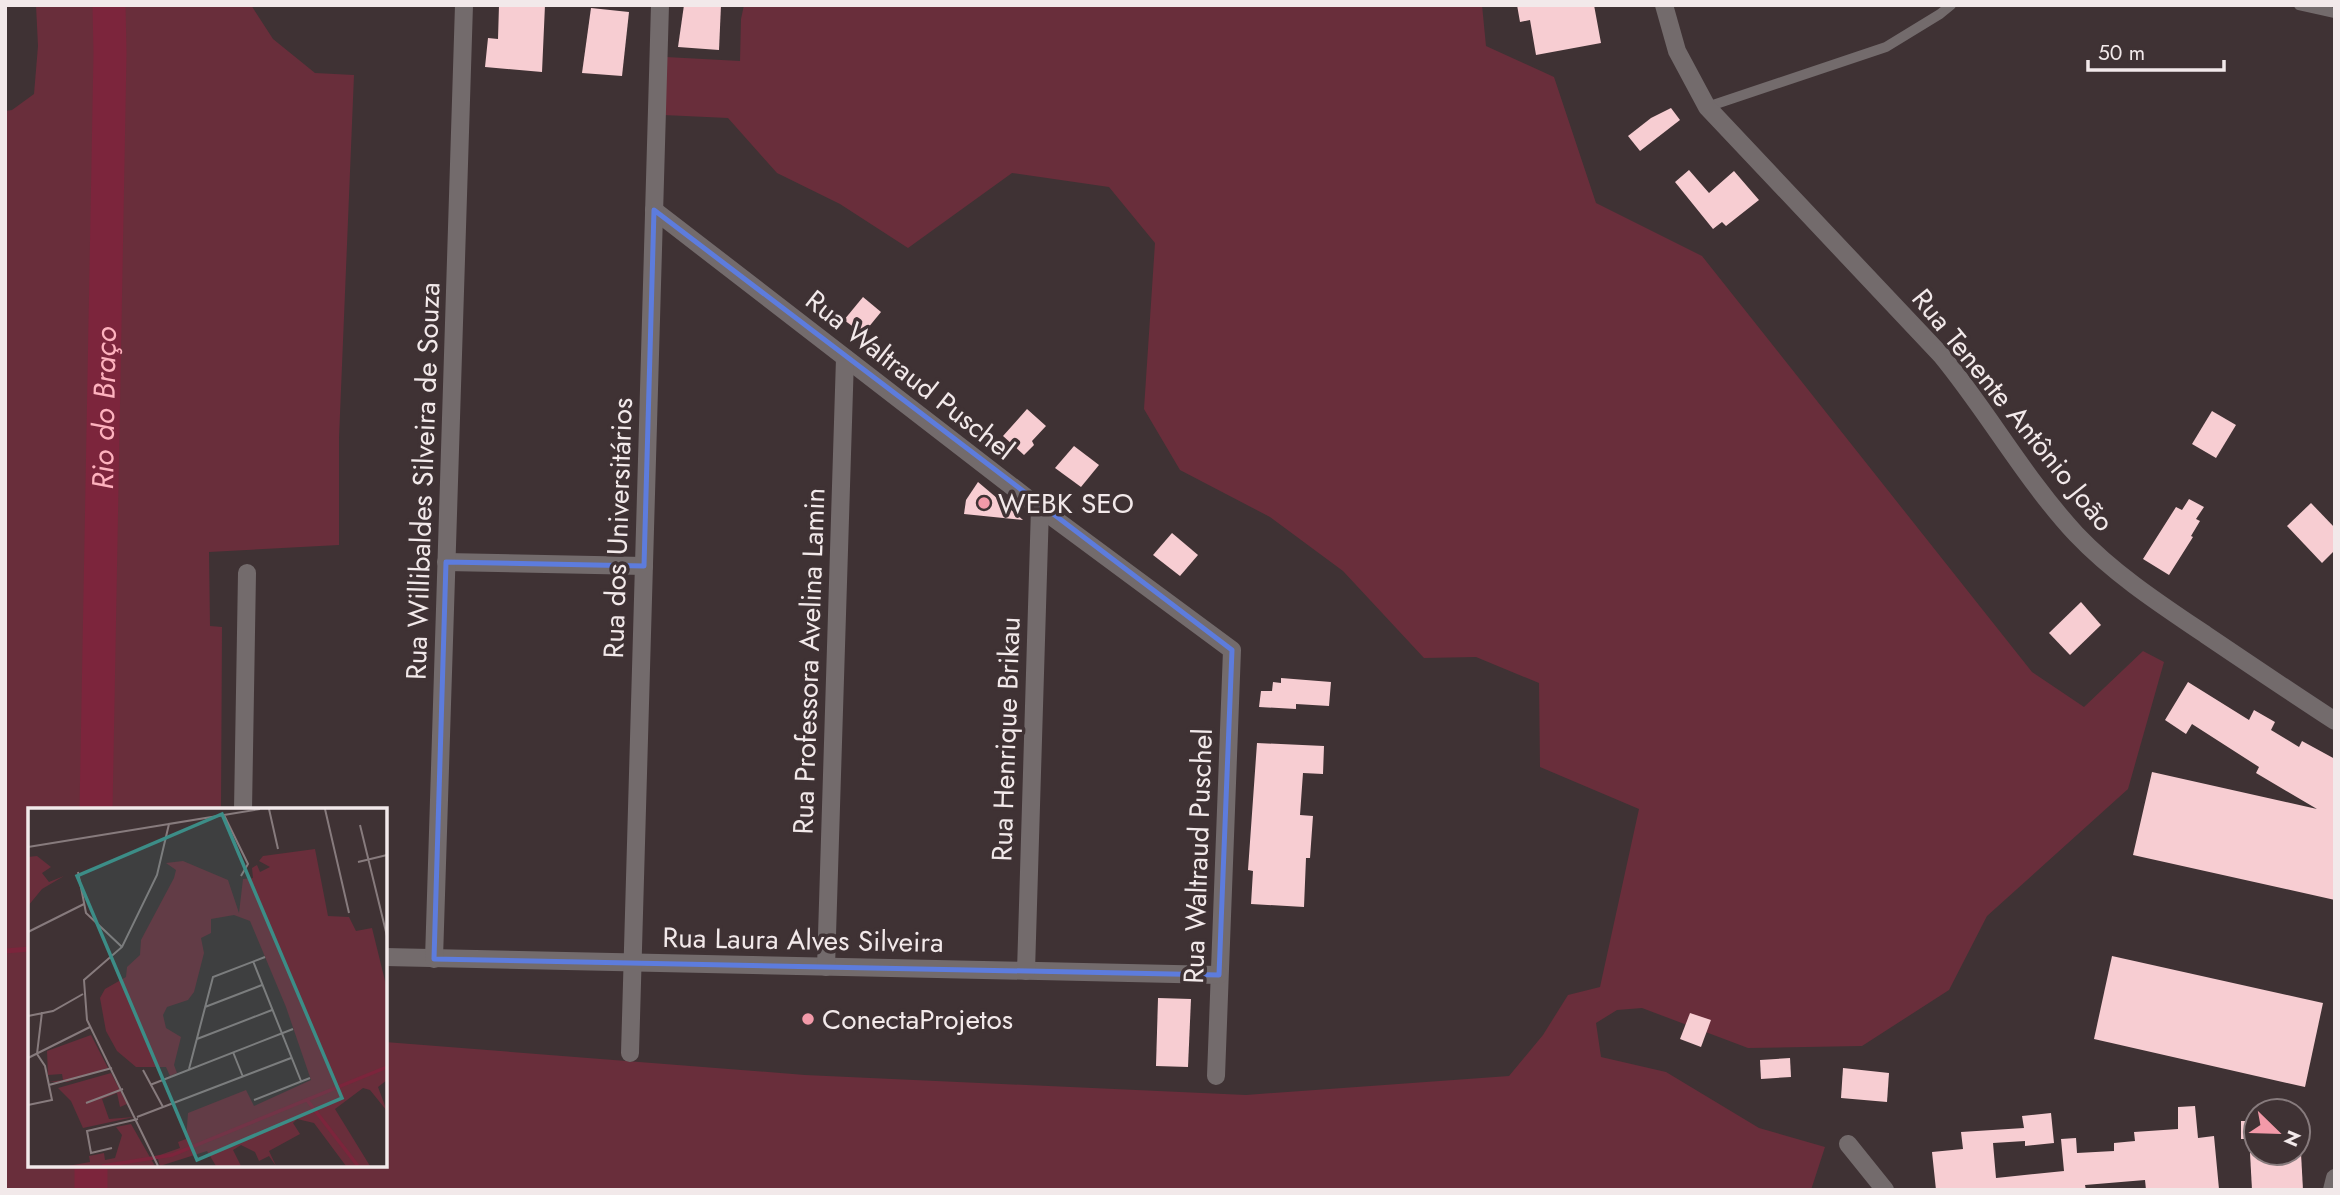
<svg xmlns="http://www.w3.org/2000/svg" width="2340" height="1195" viewBox="0 0 2340 1195" font-family="Jost,sans-serif">
<style>
.green{fill:#692e3b}
.lines{fill:none;stroke-linecap:round;stroke-linejoin:round}
.stream{stroke:#7c253c;stroke-width:5}
.river{stroke:#7c253c;stroke-width:33}
.building{fill:#f7cdd2}
.service{stroke:#736b6c;stroke-width:10}
.minor{stroke:#736b6c;stroke-width:18}
.tertiary{stroke:#736b6c;stroke-width:18}
.marked{fill:none;stroke:#5d7cdd;stroke-width:5;stroke-linejoin:round}
.poi-dot{fill:#f39aa9;stroke:#3f3234;stroke-width:2.5}
.labels{text-anchor:middle;dominant-baseline:central;stroke-width:7;stroke-linejoin:round;paint-order:stroke}
.street-label{font-size:28px;fill:#f2e9ea;stroke:#3f3234}
.poi-label{font-size:28px;fill:#f2e9ea;stroke:#3f3234;text-anchor:start}
.water-label{font-size:30px;font-style:italic;fill:#feb2be;stroke:#3f3234}
.inset-river{fill:none;stroke:#7c253c;stroke-width:3.5}
.inset-road{fill:none;stroke:#877b7d;stroke-width:2}
.view{fill:#3c8d87;fill-opacity:0.15;stroke:#3c8d87;stroke-width:3.5}
.inset-edge{fill:none;stroke:#f2e9ea;stroke-width:3.5}
</style>
<rect width="100%" height="100%" fill="#3f3234"/>
<path class="green" d="M 36,5 L 251,5 L 273,39 L 315,73 L 354,75 L 339,438 L 339,545 L 209,552 L 210,626 L 222,627 L 221,810 L 30,810 L 30,1165 L 385,1165 L 385,1042 L 805,1075 L 1246,1095 L 1509,1076 L 1543,1035 L 1568,995 L 1600,987 L 1639,809 L 1540,767 L 1539,683 L 1476,657 L 1424,658 L 1343,571 L 1270,517 L 1180,470 L 1144,409 L 1155,243 L 1109,187 L 1012,173 L 908,248 L 840,204 L 777,173 L 728,118 L 663,115 L 666,57 L 740,61 L 741,19 L 744,5 L 1482,5 L 1486,46 L 1554,77 L 1596,203 L 1702,256 L 2032,672 L 2084,707 L 2143,651 L 2164,662 L 2128,789 L 1987,916 L 1949,990 L 1862,1046 L 1748,1048 L 1642,1008 L 1617,1010 L 1596,1023 L 1601,1057 L 1666,1072 L 1759,1128 L 1825,1147 L 1811,1190 L 5,1190 L 5,111 L 12,110 L 34,94 L 38,46 Z"/>
<g class="lines">
<path class="stream" d="M 5,951 L 30,949"/>
<g class="river">
<path id="s1" d="M 96,810 L 110,53 L 109,5"/>
<path d="M 91,1190 L 91,1165"/>
</g>
</g>
<g class="building">
<path d="M 499,5 L 545,5 L 542,72 L 485,67 L 488,38 L 498,39 Z"/>
<path d="M 684,5 L 721,5 L 719,50 L 678,47 Z"/>
<path d="M 1517,5 L 1594,5 L 1601,43 L 1536,55 L 1530,20 L 1520,22 Z"/>
<path d="M 591,8 L 629,12 L 622,76 L 582,73 Z"/>
<path d="M 1671,108 L 1680,120 L 1640,151 L 1628,136 L 1651,118 Z"/>
<path d="M 1689,170 L 1709,193 L 1734,171 L 1759,200 L 1726,226 L 1722,222 L 1713,229 L 1675,182 Z"/>
<path d="M 863,297 L 881,312 L 863,334 L 844,320 Z"/>
<path d="M 1027,409 L 1046,426 L 1032,441 L 1034,445 L 1024,455 L 1003,436 Z"/>
<path d="M 2212,411 L 2236,425 L 2216,458 L 2192,444 Z"/>
<path d="M 1074,446 L 1099,465 L 1081,487 L 1055,468 Z"/>
<path d="M 978,482 L 1023,520 L 964,514 L 966,500 Z"/>
<path d="M 2189,499 L 2204,507 L 2196,519 L 2200,521 L 2191,536 L 2193,537 L 2169,575 L 2143,559 L 2176,507 L 2182,510 Z"/>
<path d="M 2311,503 L 2335,528 L 2335,550 L 2322,563 L 2287,526 Z"/>
<path d="M 1172,533 L 1198,555 L 1180,576 L 1153,555 Z"/>
<path d="M 2081,602 L 2101,625 L 2070,655 L 2049,633 Z"/>
<path d="M 1281,678 L 1331,682 L 1329,706 L 1296,704 L 1296,709 L 1259,707 L 1261,691 L 1272,691 L 1273,682 L 1281,683 Z"/>
<path d="M 2188,682 L 2249,720 L 2254,710 L 2275,722 L 2271,730 L 2299,747 L 2302,741 L 2335,759 L 2335,900 L 2133,855 L 2152,772 L 2317,809 L 2256,773 L 2259,767 L 2192,724 L 2186,734 L 2165,720 Z"/>
<path d="M 1257,743 L 1324,746 L 1323,774 L 1303,773 L 1300,815 L 1313,816 L 1310,858 L 1306,858 L 1304,907 L 1251,904 L 1253,871 L 1248,870 Z"/>
<path d="M 2112,956 L 2323,1003 L 2305,1087 L 2094,1039 Z"/>
<path d="M 1158,998 L 1191,999 L 1188,1067 L 1156,1066 Z"/>
<path d="M 1690,1013 L 1711,1020 L 1701,1047 L 1680,1039 Z"/>
<path d="M 1790,1058 L 1791,1077 L 1761,1079 L 1760,1060 Z"/>
<path d="M 1843,1068 L 1889,1073 L 1887,1102 L 1841,1098 Z"/>
<path d="M 2195,1106 L 2198,1138 L 2214,1136 L 2219,1189 L 2146,1190 L 2145,1180 L 2085,1185 L 2086,1190 L 1936,1190 L 1932,1152 L 1963,1149 L 1961,1132 L 2024,1128 L 2022,1116 L 2051,1113 L 2054,1143 L 2025,1146 L 2025,1141 L 1993,1143 L 1996,1178 L 2064,1171 L 2061,1139 L 2076,1138 L 2077,1153 L 2114,1151 L 2114,1143 L 2135,1141 L 2134,1132 L 2178,1129 L 2178,1107 Z"/>
<rect x="2241" y="1121" width="15" height="18"/>
<path d="M 2250,1153 L 2301,1153 L 2303,1190 L 2252,1190 Z"/>
</g>
<g class="lines">
<g class="service">
<path d="M 2299,5 L 2335,13"/>
<path d="M 1707,107 L 1886,47 L 1940,14 L 1951,5"/>
</g>
<g class="minor">
<path d="M 654,210 L 1040,508 L 1232,650 L 1216,1076"/>
<path d="M 446,562 L 644,566"/>
<path d="M 243,810 L 247,573"/>
<path d="M 385,957 L 1219,975"/>
<path d="M 434,959 L 464,5"/>
<path d="M 826,967 L 845,358"/>
<path d="M 1026,971 L 1040,508"/>
<path d="M 630,1053 L 660,5"/>
<path d="M 1848,1144 L 1885,1190"/>
</g>
<g class="tertiary">
<path d="M 1664,5 L 1677,51 L 1707,107 L 1941,355 C 1988,412 2025,479 2076,534 C 2114,574 2160,604 2206,635 C 2249,664 2292,693 2335,721"/>
<path d="M 2332,1190 L 2335,1178"/>
</g>
</g>
<path class="marked" d="M 654,210 L 1232,650 L 1219,975 L 434,959 L 446,562 L 644,566 Z"/>
<g class="poi-dot">
<circle cx="984" cy="503" r="7"/>
<circle cx="808" cy="1019" r="7"/>
</g>
<g class="labels">
<g class="street-label">
<text transform="translate(910 375) rotate(38)">Rua Waltraud Puschel</text>
<text transform="translate(2013 410) rotate(51)">Rua Tenente Antônio João</text>
<text transform="translate(423 481) rotate(-88)">Rua Willibaldes Silveira de Souza</text>
<text transform="translate(618 528) rotate(-88)">Rua dos Universitários</text>
<text transform="translate(809 661) rotate(-88)">Rua Professora Avelina Lamin</text>
<text transform="translate(1006 739) rotate(-88)">Rua Henrique Brikau</text>
<text transform="translate(1198 856) rotate(-88)">Rua Waltraud Puschel</text>
<text transform="translate(803 940) rotate(1)">Rua Laura Alves Silveira</text>
</g>
<g class="poi-label">
<text x="998" y="503">WEBK SEO</text>
<text x="822" y="1019">ConectaProjetos</text>
</g>
<g class="water-label">
<text stroke="none"><textPath href="#s1" startOffset="402">Rio do Braço</textPath></text>
</g>
</g>
<g transform="translate(28 808)">
<rect width="359" height="359" fill="#3f3234"/>
<path d="M 287,41 L 300,108 L 321,109 L 328,123 L 344,120 L 359,181 L 359,272 L 350,279 L 359,303 L 342,282 L 335,280 L 307,301 L 342,358 L 318,358 L 286,315 L 269,311 L 265,315 L 272,326 L 241,343 L 248,358 L 241,348 L 231,353 L 227,344 L 213,337 L 205,342 L 213,358 L 188,358 L 179,343 L 132,358 L 129,348 L 152,340 L 150,334 L 158,331 L 160,305 L 218,282 L 226,298 L 283,272 L 258,199 L 222,113 L 206,107 L 183,111 L 183,125 L 173,130 L 176,145 L 166,184 L 160,192 L 139,199 L 135,207 L 138,220 L 153,229 L 146,257 L 149,265 L 142,268 L 138,259 L 108,259 L 89,243 L 78,223 L 72,190 L 77,181 L 98,169 L 99,159 L 112,147 L 113,132 L 146,70 L 148,62 L 138,55 L 155,53 L 200,72 L 211,105 L 215,71 L 225,70 L 224,60 L 229,57 L 232,64 L 242,59 L 231,53 L 235,48 ZM 9,48 L 23,59 L 14,65 L 21,74 L 36,68 L 14,81 L 0,98 L 0,49 ZM 63,227 L 80,260 L 39,274 L 21,274 L 35,272 L 34,266 L 20,267 L 19,243 ZM 83,265 L 99,296 L 92,299 L 89,285 L 74,291 L 81,311 L 106,309 L 55,320 L 43,293 L 30,280 ZM 103,316 L 127,358 L 40,358 L 62,354 L 61,348 L 76,345 L 77,352 L 87,350 L 94,327 L 88,319 Z" fill="#692e3b"/>
<path class="inset-river" d="M 279,292 L 330,358M 74,358 L 144,347 L 359,259"/>
<path class="inset-road" d="M 241,1 L 250,41M 297,1 L 321,105M 196,7 L 220,56 L 213,68M 332,17 L 359,128M 0,39 L 141,16M 330,54 L 359,47M 50,64 L 58,105 L 94,139M 0,124 L 56,96M 225,153 L 273,273M 177,199 L 234,177M 0,208 L 25,203 L 55,186M 169,231 L 244,202M 205,244 L 215,269M 0,250 L 62,219M 161,261 L 185,169 L 237,149M 115,262 L 135,299M 21,277 L 84,260M 122,277 L 265,221M 226,292 L 282,270M 58,295 L 95,281M 0,297 L 24,292 L 17,258 L 9,246 L 14,204M 109,309 L 263,250M 84,340 L 63,345 L 59,323 L 110,311M 130,358 L 59,212 L 56,172 L 94,139 L 129,67 L 141,16 L 232,1"/>
<path class="view" d="M 194,6 L 314,290 L 169,352 L 49,68 Z"/>
<rect width="359" height="359" class="inset-edge"/>
</g>
<rect width="2340" height="1195" fill="none" stroke="#f2e9ea" stroke-width="14"/>
<g transform="translate(2277 1132) rotate(113)"><circle r="33" fill="#3f3234" stroke="#877b7d" stroke-width="2"/>
<path d="M0-5L12 26L0 18L-12 26Z" fill="#f39aa9"/>
<text y="-10" font-size="19" font-weight="bold" text-anchor="middle" fill="#f2e9ea">N</text>
</g>
<path d="M2088 60v10h136v-10" fill="none" stroke="#f2e9ea" stroke-width="3.5"/>
<text x="2098" y="60" font-size="21" fill="#f2e9ea" stroke="#3f3234" stroke-width="5" paint-order="stroke">50 m</text>
</svg>
